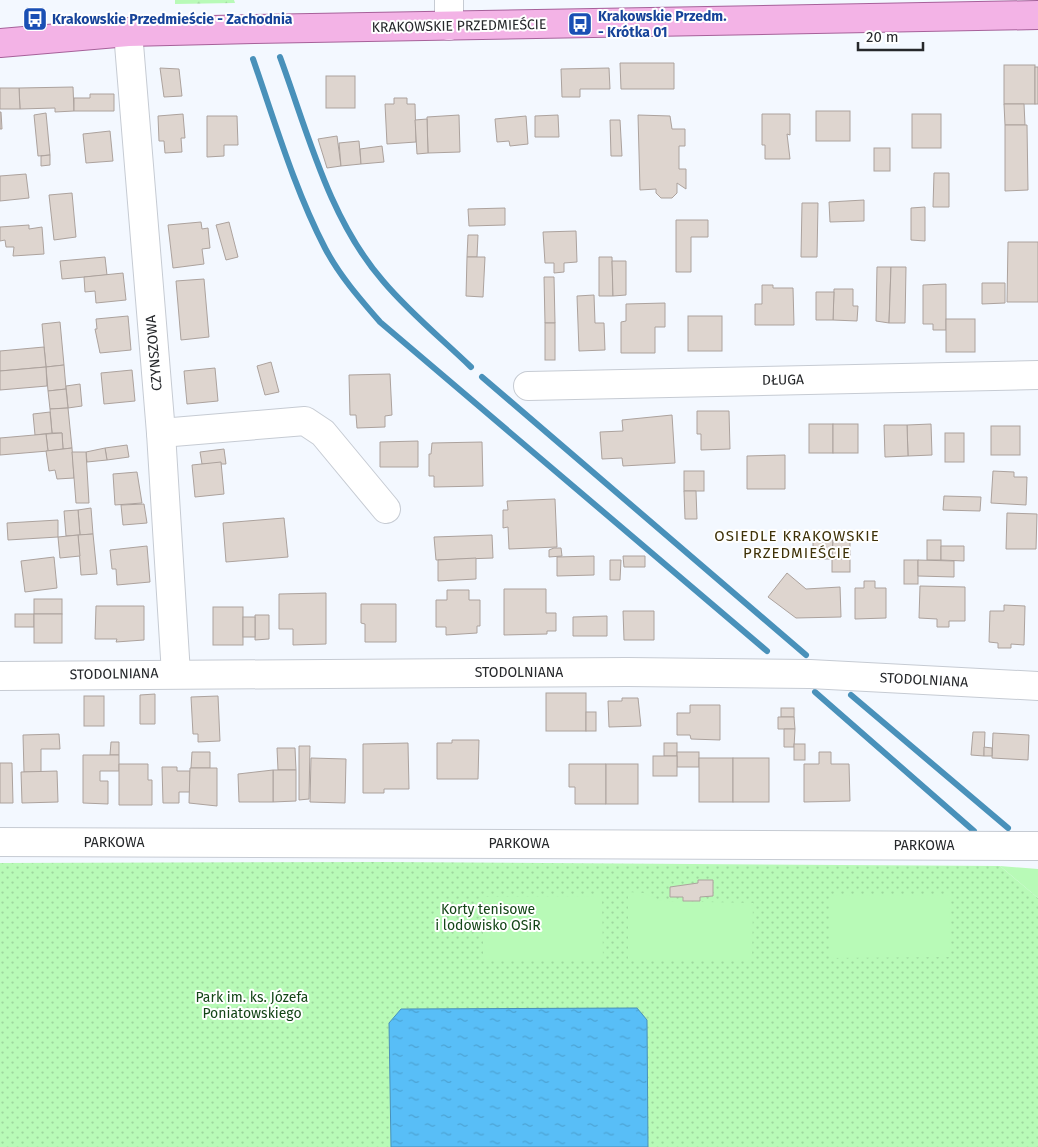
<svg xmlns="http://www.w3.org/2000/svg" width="1038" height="1147" viewBox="0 0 1038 1147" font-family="'Fira Sans',sans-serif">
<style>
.grass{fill:url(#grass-dots)}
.forest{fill:url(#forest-firs)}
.garden{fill:#b8fab7}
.water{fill:url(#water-ripples);stroke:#4991ba}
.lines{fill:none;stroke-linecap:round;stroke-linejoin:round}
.stream{stroke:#4991ba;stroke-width:6}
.building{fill:#ded5cf;stroke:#aca29d}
.minor-casing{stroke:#c6cbd3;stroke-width:30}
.major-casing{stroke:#a6619a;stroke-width:30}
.minor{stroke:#fff;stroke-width:28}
.major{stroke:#f3b3e6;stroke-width:28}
.labels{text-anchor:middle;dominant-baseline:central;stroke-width:4;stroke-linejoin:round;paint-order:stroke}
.transit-label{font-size:14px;font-weight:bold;fill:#164399;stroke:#fff;text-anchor:start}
.street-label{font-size:14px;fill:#26282b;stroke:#fff}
.park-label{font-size:14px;fill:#134516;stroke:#fff}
.neighbourhood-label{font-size:15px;letter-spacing:1px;fill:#3f3208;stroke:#fff}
</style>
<defs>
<pattern id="grass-dots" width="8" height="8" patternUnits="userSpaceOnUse" patternTransform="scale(1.25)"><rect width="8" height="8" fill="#b8fab7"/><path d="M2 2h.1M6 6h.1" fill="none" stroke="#9ed69e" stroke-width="1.8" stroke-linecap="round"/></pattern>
<pattern id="forest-firs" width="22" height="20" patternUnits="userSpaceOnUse" patternTransform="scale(1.25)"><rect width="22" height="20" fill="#b8fab7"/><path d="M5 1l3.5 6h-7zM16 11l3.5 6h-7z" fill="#9ed69e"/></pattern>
<pattern id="water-ripples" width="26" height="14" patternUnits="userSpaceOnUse" patternTransform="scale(1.25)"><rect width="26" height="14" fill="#58bef7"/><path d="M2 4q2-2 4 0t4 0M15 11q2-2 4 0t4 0" fill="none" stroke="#4ca3d4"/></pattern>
</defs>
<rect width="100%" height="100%" fill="#f3f8ff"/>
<path class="grass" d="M 382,862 L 1000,866 L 1038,898 L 1038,1147 L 0,1147 L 0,863 Z"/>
<path class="forest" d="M 175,0 L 234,0 L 235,3 L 175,4 Z"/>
<g class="garden">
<path d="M 1000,866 L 1038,869 L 1038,898 Z"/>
<path d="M 628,892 L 644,893 L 662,901 L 753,903 L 752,960 L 628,961 Z"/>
<path d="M 949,895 L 950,957 L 830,958 L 830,896 Z"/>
<path d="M 602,896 L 603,959 L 483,959 L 483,897 Z"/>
</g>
<path class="water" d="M 637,1008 L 647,1020 L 648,1147 L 391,1147 L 389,1023 L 401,1009 Z"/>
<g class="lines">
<g class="stream">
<path d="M 280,57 C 308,133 329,219 383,281 C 409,312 442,339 471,367"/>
<path d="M 253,59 C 275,122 294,188 325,248 C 339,275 360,299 380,322 L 767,651"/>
<path d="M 482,377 L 806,655"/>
<path d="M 815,692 L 974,831"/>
<path d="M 851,695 L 1008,828"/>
</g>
</g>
<g class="building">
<path d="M 620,63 L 674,63 L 674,89 L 621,89 Z"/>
<rect x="1004" y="65" width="31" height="39"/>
<rect x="1035" y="67" width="3" height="37"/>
<path d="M 160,68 L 179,69 L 182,96 L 164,97 Z"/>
<path d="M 609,68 L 610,89 L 580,89 L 580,97 L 562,97 L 561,69 Z"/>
<rect x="326" y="76" width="29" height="32"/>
<path d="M 73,87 L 74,111 L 55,112 L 55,108 L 20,109 L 19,88 Z"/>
<path d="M 0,88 L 19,88 L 20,109 L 0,109 Z"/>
<path d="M 90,94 L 114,94 L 114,111 L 74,111 L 74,98 L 90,98 Z"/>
<path d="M 394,98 L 407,98 L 407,104 L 415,104 L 416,142 L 387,144 L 385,104 L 394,104 Z"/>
<path d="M 1004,104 L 1024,104 L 1025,125 L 1005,125 Z"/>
<rect x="816" y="111" width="34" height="30"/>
<path d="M 0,112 L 1,112 L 2,129 L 0,129 Z"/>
<path d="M 46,113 L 50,155 L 38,156 L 34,115 Z"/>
<path d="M 183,114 L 185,138 L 181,138 L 182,152 L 165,153 L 164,141 L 159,141 L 158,116 Z"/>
<path d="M 762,114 L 790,114 L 790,135 L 787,134 L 790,159 L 765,159 L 765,145 L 762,145 Z"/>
<rect x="912" y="114" width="29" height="34"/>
<path d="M 459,115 L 460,152 L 428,153 L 427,117 Z"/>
<path d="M 558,115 L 559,137 L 535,137 L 535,116 Z"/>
<path d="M 638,115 L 670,116 L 672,129 L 685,129 L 685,146 L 679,146 L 679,169 L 686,169 L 686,189 L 677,183 L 677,193 L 672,198 L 661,198 L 656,193 L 656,189 L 640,190 Z"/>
<path d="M 207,116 L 237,116 L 238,145 L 224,145 L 224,156 L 207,157 Z"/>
<path d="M 526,116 L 528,144 L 510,146 L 509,141 L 497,142 L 495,119 Z"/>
<path d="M 427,119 L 428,153 L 417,154 L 415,120 Z"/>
<path d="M 610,120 L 620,120 L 622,156 L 611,156 Z"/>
<path d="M 1005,125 L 1027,125 L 1028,190 L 1005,191 Z"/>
<path d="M 110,131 L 113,161 L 86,163 L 83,134 Z"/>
<path d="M 337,136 L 341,166 L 327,168 L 318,139 Z"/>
<path d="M 359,141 L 361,164 L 341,166 L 339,143 Z"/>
<path d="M 382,146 L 384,162 L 361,164 L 360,149 Z"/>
<rect x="874" y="148" width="16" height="23"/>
<path d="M 50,155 L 50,165 L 41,166 L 41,156 Z"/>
<path d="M 934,173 L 949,173 L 949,207 L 933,207 Z"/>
<path d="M 26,174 L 29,198 L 0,201 L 0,176 Z"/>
<path d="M 72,193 L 76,237 L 54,240 L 49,195 Z"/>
<path d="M 864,200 L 864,221 L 830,222 L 829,202 Z"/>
<path d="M 802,203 L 818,203 L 817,257 L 801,257 Z"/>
<path d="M 925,207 L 925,241 L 911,240 L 911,208 Z"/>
<path d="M 505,208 L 505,225 L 469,226 L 468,209 Z"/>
<path d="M 676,220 L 708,220 L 708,237 L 691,237 L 691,272 L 676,272 Z"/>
<path d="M 201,222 L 202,229 L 208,228 L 210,248 L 202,249 L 204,264 L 173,268 L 168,225 Z"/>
<path d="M 229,222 L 238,257 L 226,260 L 216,225 Z"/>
<path d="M 29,225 L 29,229 L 42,227 L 44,254 L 13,256 L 14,247 L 6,247 L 5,240 L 0,241 L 0,227 Z"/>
<path d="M 576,231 L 577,262 L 564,263 L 564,272 L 554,273 L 554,263 L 545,263 L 543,232 Z"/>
<path d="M 468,235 L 478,235 L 477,257 L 467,257 Z"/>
<path d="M 1008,242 L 1038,242 L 1038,302 L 1007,302 Z"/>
<path d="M 105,257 L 107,275 L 62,279 L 60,261 Z"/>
<path d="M 467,257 L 485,257 L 483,297 L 466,296 Z"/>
<path d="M 599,257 L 612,257 L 613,296 L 599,296 Z"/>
<path d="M 612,261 L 626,261 L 626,295 L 613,296 Z"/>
<path d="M 877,267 L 891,267 L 889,323 L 876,321 Z"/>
<path d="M 891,267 L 906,267 L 905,323 L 889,323 Z"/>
<path d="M 123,273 L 126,300 L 96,303 L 95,291 L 85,292 L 84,277 Z"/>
<path d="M 544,277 L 554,277 L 555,323 L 545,323 Z"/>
<path d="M 204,279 L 209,337 L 181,340 L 176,281 Z"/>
<path d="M 982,283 L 1005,283 L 1005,303 L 982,304 Z"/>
<path d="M 946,284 L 946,330 L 933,330 L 933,324 L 923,324 L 923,285 Z"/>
<path d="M 762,285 L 773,285 L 773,288 L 793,288 L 794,325 L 755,325 L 755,304 L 762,304 Z"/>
<path d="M 834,289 L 853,289 L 853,306 L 858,306 L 857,321 L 833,320 Z"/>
<path d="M 816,292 L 834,292 L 833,320 L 816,320 Z"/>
<path d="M 594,295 L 595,323 L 604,323 L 605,350 L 579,351 L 577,296 Z"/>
<path d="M 665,303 L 665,327 L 655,327 L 655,353 L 621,353 L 621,322 L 626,321 L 626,304 Z"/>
<path d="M 128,316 L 131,350 L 100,353 L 95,329 L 97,329 L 96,319 Z"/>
<rect x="688" y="316" width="34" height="35"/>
<rect x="946" y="319" width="29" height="33"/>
<path d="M 60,322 L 64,365 L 46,367 L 42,324 Z"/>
<rect x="545" y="323" width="10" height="37"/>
<path d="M 44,347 L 46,367 L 0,371 L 0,351 Z"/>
<path d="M 271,362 L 279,392 L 265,395 L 257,366 Z"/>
<path d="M 64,365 L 66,389 L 48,391 L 46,367 Z"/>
<path d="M 46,367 L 47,386 L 0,390 L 0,371 Z"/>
<path d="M 215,368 L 218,401 L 187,404 L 184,371 Z"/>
<path d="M 132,370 L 135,401 L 104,404 L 101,373 Z"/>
<path d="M 390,374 L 392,415 L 385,416 L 385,427 L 357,428 L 356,415 L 350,415 L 349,375 Z"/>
<path d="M 80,384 L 82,406 L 68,408 L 66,386 Z"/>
<path d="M 66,389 L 68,408 L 50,409 L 48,391 Z"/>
<path d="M 68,408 L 72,448 L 63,449 L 62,433 L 52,433 L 50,409 Z"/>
<path d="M 697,411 L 729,411 L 730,449 L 701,450 L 701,434 L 697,434 Z"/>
<path d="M 50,412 L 52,433 L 35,435 L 33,414 Z"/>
<path d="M 672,415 L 675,463 L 623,466 L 622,458 L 602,459 L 600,432 L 623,431 L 622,420 Z"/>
<rect x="809" y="424" width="24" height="29"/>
<rect x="833" y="424" width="25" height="29"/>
<path d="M 931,424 L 932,455 L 908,456 L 907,425 Z"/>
<path d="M 884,425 L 907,425 L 908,456 L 885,457 Z"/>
<rect x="991" y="426" width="29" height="29"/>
<path d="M 62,433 L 63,449 L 48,451 L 46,434 Z"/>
<rect x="945" y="433" width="19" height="29"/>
<path d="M 46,434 L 48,451 L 0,455 L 0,438 Z"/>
<path d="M 418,441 L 418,467 L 380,467 L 380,442 Z"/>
<path d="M 482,442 L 483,486 L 434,487 L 434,476 L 429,476 L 429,454 L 431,454 L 432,443 Z"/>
<path d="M 127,445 L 129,457 L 107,460 L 105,448 Z"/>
<path d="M 72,448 L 74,478 L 57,479 L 55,470 L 49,471 L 46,451 Z"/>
<path d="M 105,448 L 107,460 L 87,462 L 86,452 Z"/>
<path d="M 224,449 L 226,464 L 202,464 L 200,452 Z"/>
<path d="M 72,452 L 86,452 L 89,503 L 76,503 Z"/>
<path d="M 785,455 L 785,489 L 747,489 L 747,456 Z"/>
<path d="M 221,462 L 224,494 L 195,497 L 192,465 Z"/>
<rect x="684" y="471" width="20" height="20"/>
<path d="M 993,471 L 1014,472 L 1014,477 L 1027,477 L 1026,505 L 991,503 Z"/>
<path d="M 137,472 L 142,503 L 115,505 L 113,474 Z"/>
<path d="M 684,491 L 696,491 L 697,519 L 685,519 Z"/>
<path d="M 944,496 L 981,497 L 980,511 L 943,510 Z"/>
<path d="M 555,499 L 557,547 L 509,549 L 508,527 L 503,528 L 503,510 L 508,510 L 507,501 Z"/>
<path d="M 144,504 L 147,523 L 123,525 L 121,505 Z"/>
<path d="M 91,508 L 93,534 L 80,535 L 78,510 Z"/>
<path d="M 78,510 L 80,535 L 66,536 L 64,511 Z"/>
<path d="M 1007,513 L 1037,514 L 1036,549 L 1006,549 Z"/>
<path d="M 284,518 L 288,557 L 226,562 L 223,523 Z"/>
<path d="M 58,520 L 58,537 L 8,540 L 7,523 Z"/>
<path d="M 93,534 L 97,574 L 81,575 L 78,535 Z"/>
<path d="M 78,535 L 80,556 L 60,558 L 58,537 Z"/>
<path d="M 492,535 L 493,558 L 436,560 L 434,537 Z"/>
<path d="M 813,540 L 833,540 L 832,559 L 813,559 Z"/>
<path d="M 833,540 L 850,540 L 850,559 L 832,559 Z"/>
<rect x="927" y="540" width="14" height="20"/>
<path d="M 147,546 L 150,582 L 117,585 L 116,569 L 112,569 L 110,550 Z"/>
<path d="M 941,546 L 964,546 L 964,561 L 941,560 Z"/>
<path d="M 554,548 L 561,548 L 562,556 L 549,557 L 549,550 Z"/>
<path d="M 594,556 L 594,575 L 557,576 L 557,557 Z"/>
<path d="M 623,556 L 645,556 L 645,567 L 624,567 Z"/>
<path d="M 54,557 L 57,588 L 25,592 L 21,561 Z"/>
<path d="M 476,558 L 476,579 L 438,581 L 438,560 Z"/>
<rect x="832" y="559" width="18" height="13"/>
<path d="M 610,560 L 621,560 L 620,580 L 610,580 Z"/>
<rect x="904" y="560" width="14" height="24"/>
<path d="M 918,560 L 954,561 L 954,577 L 918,576 Z"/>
<path d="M 787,573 L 806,589 L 840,587 L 841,617 L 796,618 L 768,597 Z"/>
<path d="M 864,581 L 875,581 L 875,588 L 886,588 L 886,618 L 855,619 L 855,588 L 864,588 Z"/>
<path d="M 920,586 L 965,587 L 965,621 L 949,621 L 949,627 L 937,627 L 937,619 L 919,618 Z"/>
<path d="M 504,589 L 546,589 L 546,613 L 556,613 L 556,631 L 547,631 L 547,634 L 504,635 Z"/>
<path d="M 447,590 L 469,590 L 469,600 L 480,600 L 480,626 L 477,626 L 477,633 L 446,635 L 446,627 L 436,627 L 436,600 L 447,600 Z"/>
<path d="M 326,593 L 326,644 L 293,645 L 293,629 L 279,629 L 279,594 Z"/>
<rect x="34" y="599" width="28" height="15"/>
<path d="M 361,604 L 396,604 L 396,642 L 365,642 L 365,624 L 361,623 Z"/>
<path d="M 1004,605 L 1025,606 L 1024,645 L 1011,644 L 1011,648 L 998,648 L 998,643 L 989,642 L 990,611 L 1004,611 Z"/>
<path d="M 96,606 L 144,606 L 144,640 L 116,642 L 117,639 L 95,639 Z"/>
<rect x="213" y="607" width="30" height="38"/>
<path d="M 623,611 L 654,611 L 654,640 L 624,640 Z"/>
<rect x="15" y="614" width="19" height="13"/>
<rect x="34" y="614" width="28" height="29"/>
<path d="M 255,615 L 269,615 L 269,639 L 255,640 Z"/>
<path d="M 607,616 L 607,636 L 573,636 L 573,617 Z"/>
<rect x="243" y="617" width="12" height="20"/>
<rect x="546" y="693" width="40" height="38"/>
<path d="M 155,694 L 155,724 L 140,724 L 140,695 Z"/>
<rect x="84" y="696" width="20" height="30"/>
<path d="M 218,696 L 220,741 L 198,742 L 198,734 L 193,734 L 191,697 Z"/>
<path d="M 622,698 L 638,698 L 641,726 L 609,727 L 608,701 L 622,701 Z"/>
<path d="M 690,705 L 720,705 L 720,740 L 691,739 L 690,735 L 677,735 L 677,713 L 690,713 Z"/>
<rect x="781" y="708" width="13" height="9"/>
<rect x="586" y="712" width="10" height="19"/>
<path d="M 778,717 L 794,717 L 795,729 L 778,729 Z"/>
<path d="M 784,729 L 795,729 L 794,747 L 784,747 Z"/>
<path d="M 973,732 L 985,732 L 984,756 L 971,755 Z"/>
<path d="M 993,733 L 1029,735 L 1028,760 L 992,758 Z"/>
<path d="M 59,734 L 60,749 L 41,749 L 41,772 L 24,772 L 23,735 Z"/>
<path d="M 452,740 L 479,740 L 478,779 L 437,779 L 437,743 L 452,743 Z"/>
<path d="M 111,742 L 119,742 L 119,755 L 110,755 Z"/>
<path d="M 408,743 L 409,789 L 384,789 L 384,793 L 363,793 L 363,744 Z"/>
<rect x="664" y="743" width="13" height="13"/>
<rect x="794" y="744" width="11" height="16"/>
<path d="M 299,746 L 310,746 L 309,799 L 299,800 Z"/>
<path d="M 984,747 L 992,748 L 992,756 L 984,756 Z"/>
<path d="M 277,748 L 295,748 L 296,770 L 278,770 Z"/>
<path d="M 192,752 L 210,752 L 210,768 L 191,768 Z"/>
<rect x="677" y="752" width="22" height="15"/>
<path d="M 819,752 L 831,752 L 831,764 L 849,764 L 850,801 L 804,802 L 804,764 L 819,764 Z"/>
<path d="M 83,755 L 119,755 L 119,771 L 100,771 L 100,781 L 108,781 L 108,804 L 83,803 Z"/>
<rect x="653" y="756" width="24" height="20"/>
<path d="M 311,758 L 346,759 L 345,803 L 310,802 Z"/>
<rect x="699" y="758" width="34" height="44"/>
<rect x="733" y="758" width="36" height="44"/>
<path d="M 0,763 L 12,763 L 13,803 L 0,803 Z"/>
<path d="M 119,764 L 148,764 L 148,780 L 152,780 L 152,805 L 119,805 Z"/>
<path d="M 569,764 L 606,764 L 606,804 L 575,804 L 575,787 L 569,787 Z"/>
<rect x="606" y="764" width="32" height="40"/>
<path d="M 162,767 L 177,767 L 177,771 L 190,771 L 190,792 L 179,792 L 179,803 L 163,803 Z"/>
<path d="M 190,768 L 217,768 L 217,806 L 189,803 Z"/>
<path d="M 273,770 L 296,770 L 296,801 L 273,802 Z"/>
<path d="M 273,770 L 273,802 L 239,802 L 238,774 Z"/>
<path d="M 57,771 L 58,802 L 22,803 L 21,772 Z"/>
<path d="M 698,880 L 713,880 L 713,896 L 700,897 L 700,901 L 683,901 L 683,897 L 670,897 L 670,887 L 698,883 Z"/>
</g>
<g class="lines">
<defs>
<g id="minor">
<path d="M 449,26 L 449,0"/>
<path d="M 128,32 L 161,433 L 176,674"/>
<path d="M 528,386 L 1038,375"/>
<path d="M 161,433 L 305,421 L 323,433 L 386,509"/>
<path d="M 0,676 L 627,672 L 810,674 L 1038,686"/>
<path d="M 0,842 L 1038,846"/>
</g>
<path id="major" d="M 0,43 L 128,32 L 254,29 L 1038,15"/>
</defs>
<use href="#minor" class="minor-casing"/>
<use href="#major" class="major-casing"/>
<use href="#minor" class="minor"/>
<use href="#major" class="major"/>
</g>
<defs>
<symbol id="bus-square" viewBox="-11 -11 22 22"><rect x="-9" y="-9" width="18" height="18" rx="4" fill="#1a4fb4" stroke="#fff"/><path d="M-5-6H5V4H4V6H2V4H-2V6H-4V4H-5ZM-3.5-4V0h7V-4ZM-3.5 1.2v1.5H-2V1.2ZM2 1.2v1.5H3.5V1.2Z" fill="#fff"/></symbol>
</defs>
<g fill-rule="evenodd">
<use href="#bus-square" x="21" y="5" width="28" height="28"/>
<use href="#bus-square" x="566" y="10" width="28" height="28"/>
</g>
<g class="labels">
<g class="transit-label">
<text x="598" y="16">Krakowskie Przedm.<tspan x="598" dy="16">- Krótka 01</tspan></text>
<text x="52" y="19">Krakowskie Przedmieście - Zachodnia</text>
</g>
<g class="street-label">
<text transform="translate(459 26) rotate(-1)">KRAKOWSKIE PRZEDMIEŚCIE</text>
<text transform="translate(154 353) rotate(-95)">CZYNSZOWA</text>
<text transform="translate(783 380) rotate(-1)">DŁUGA</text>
<text x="519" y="672">STODOLNIANA</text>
<text transform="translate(114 674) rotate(-1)">STODOLNIANA</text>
<text transform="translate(924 680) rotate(3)">STODOLNIANA</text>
<text x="114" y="842">PARKOWA</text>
<text x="519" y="843">PARKOWA</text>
<text x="924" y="845">PARKOWA</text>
</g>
<g class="park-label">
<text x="488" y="909">Korty tenisowe<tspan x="488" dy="16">i lodowisko OSiR</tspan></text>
<text x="252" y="997">Park im. ks. Józefa<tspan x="252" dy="16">Poniatowskiego</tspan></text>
</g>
<g class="neighbourhood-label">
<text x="797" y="536">OSIEDLE KRAKOWSKIE<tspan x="797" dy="17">PRZEDMIEŚCIE</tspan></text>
</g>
</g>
<path d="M858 42v8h65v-8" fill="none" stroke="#26282b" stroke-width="2.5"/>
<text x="866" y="42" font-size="15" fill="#26282b" stroke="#ffffff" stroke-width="4" paint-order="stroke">20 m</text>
</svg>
